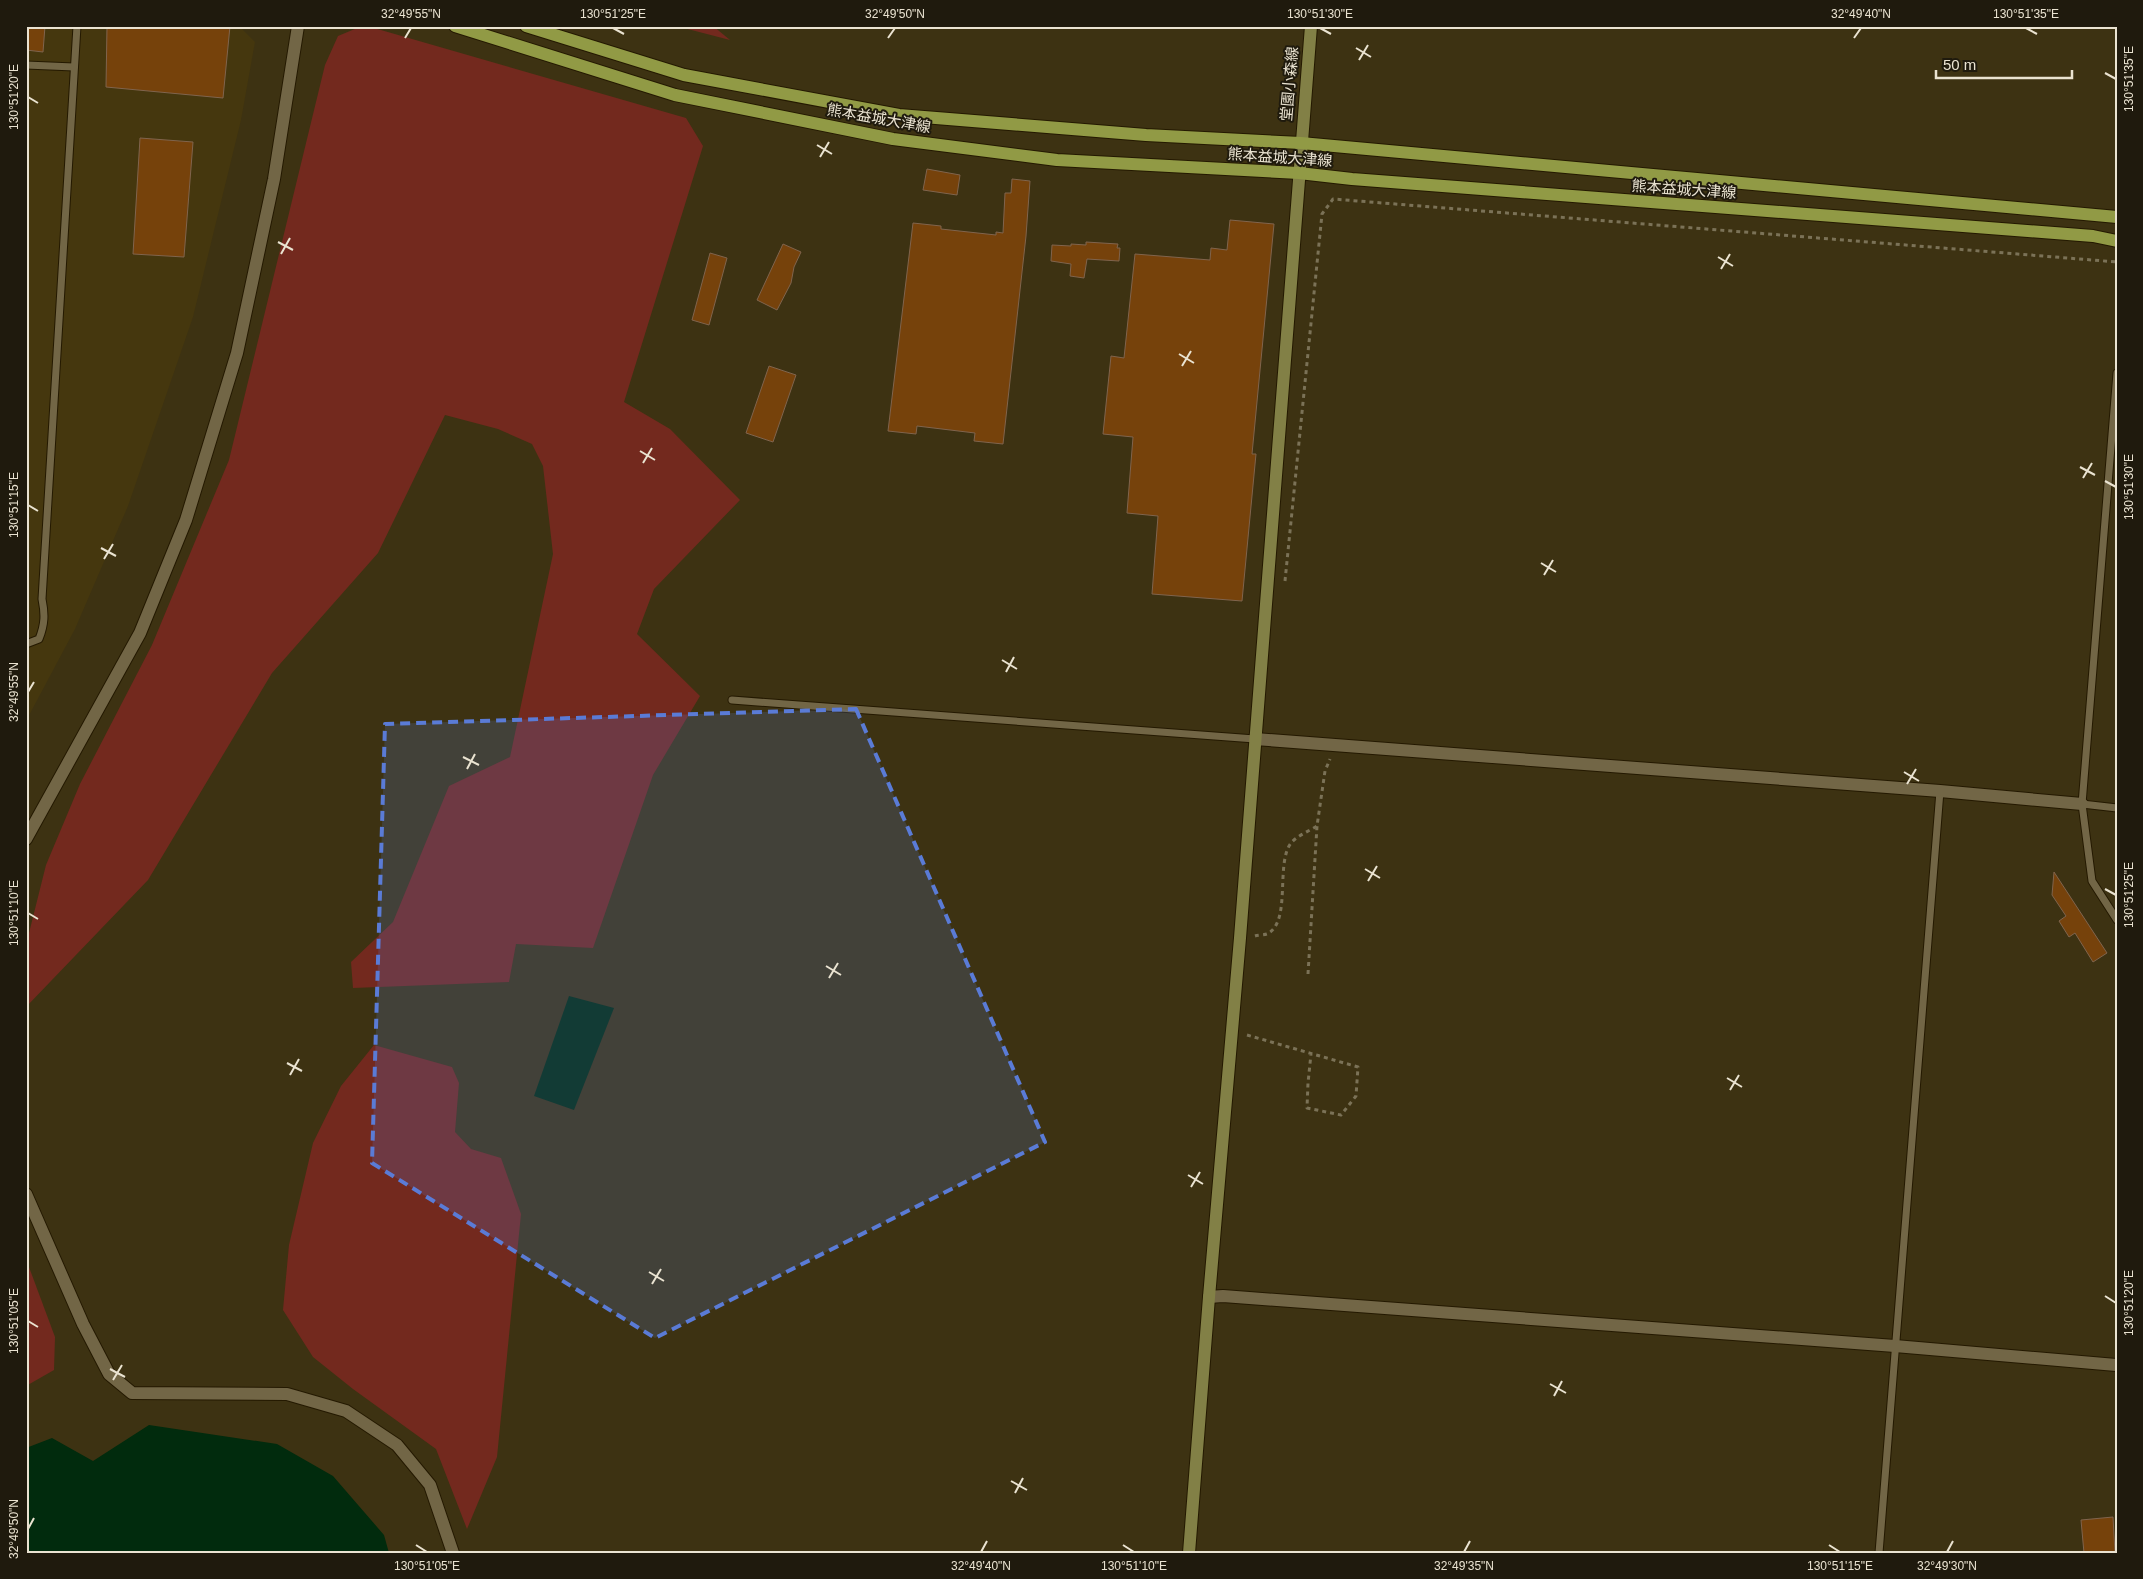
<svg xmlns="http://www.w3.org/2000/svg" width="2143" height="1579" viewBox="0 0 2143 1579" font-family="Arial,'Noto Sans JP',sans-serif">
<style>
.built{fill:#45370e}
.green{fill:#73291e}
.water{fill:#012b0d}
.building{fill:#76420b;stroke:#80644d}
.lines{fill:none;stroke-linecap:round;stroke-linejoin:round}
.lane-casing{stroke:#241900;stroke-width:9}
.street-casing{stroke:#241900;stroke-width:14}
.secondary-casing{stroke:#241900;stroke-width:14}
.primary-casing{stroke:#241900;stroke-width:14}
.path{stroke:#7b7257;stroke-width:3;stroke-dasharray:4 4;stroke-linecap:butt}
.lane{stroke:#726646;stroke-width:7}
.street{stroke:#726646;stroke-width:12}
.secondary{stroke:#828046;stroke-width:12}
.primary{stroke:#919a45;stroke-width:12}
.marked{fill:#5a7bd6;fill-opacity:0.2;stroke:#5a7bd6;stroke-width:4;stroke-dasharray:10 6;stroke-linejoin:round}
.ticks{fill:none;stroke:#eae3d1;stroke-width:2}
.labels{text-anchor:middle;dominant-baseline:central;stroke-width:4;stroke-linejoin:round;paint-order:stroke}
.street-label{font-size:15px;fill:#eae3d1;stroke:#1f1a0d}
.neatline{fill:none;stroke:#eae3d1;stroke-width:2}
.ticks-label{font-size:12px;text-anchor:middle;fill:#eae3d1}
</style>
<rect width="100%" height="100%" fill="#3d3212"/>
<path class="built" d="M 26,26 L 239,26 L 255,42 L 241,120 L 193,317 L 128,506 L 75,629 L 26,721 Z"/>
<g class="green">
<path d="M 362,26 L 367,26 L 686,118 L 703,146 L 624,402 L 670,429 L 740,500 L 654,589 L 637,634 L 700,696 L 653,775 L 593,948 L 516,944 L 509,982 L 353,988 L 351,962 L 393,922 L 449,786 L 510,757 L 553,554 L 543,466 L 532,444 L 498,429 L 445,415 L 378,553 L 272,673 L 148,880 L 26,1007 L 26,945 L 46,865 L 80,784 L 152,645 L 229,460 L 325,65 L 338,36 Z"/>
<path d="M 676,26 L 713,26 L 730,40 Z"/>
<path d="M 374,1045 L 452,1067 L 459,1083 L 455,1132 L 471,1149 L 501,1158 L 521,1214 L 497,1457 L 467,1529 L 436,1449 L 353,1389 L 313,1357 L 283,1310 L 289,1245 L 313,1143 L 341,1086 Z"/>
<path d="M 26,1259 L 55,1337 L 54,1370 L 26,1386 Z"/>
</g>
<g class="water">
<path d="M 569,996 L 614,1008 L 574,1110 L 534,1096 Z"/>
<path d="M 149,1425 L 277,1444 L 333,1476 L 384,1535 L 389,1553 L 26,1553 L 26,1448 L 52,1438 L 93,1461 Z"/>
</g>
<g class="building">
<path d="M 26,26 L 45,26 L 43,52 L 26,50 Z"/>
<path d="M 107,26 L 230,26 L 223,98 L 106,87 Z"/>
<path d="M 140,138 L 193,142 L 184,257 L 133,254 Z"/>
<path d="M 927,169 L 960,175 L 957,195 L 923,190 Z"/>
<path d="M 1012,179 L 1030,181 L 1026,236 L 1003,444 L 974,441 L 975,433 L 917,426 L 916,434 L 888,431 L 913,223 L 941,226 L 941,229 L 996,235 L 996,232 L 1003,233 L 1005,193 L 1011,193 Z"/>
<path d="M 1230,220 L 1274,224 L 1252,454 L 1256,454 L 1242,601 L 1152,594 L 1158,516 L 1127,513 L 1133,437 L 1103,434 L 1111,356 L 1124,358 L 1135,254 L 1210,260 L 1211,248 L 1227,250 Z"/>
<path d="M 1086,242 L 1118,244 L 1117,248 L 1120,248 L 1119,261 L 1087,259 L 1084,278 L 1070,276 L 1071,264 L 1051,261 L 1052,245 L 1071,246 L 1071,244 L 1086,245 Z"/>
<path d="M 783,244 L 801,252 L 794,267 L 791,283 L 777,310 L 757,300 Z"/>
<path d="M 710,253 L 727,258 L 709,325 L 692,320 Z"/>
<path d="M 769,366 L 796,375 L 773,442 L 746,433 Z"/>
<path d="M 2054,872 L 2107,953 L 2093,962 L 2075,933 L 2069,937 L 2059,921 L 2066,916 L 2052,895 Z"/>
<path d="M 2113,1517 L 2115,1553 L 2084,1553 L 2081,1520 Z"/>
</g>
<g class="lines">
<defs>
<g id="lane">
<path d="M 26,65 L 74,67"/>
<path d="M 2117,373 L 2082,804 L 2092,881 L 2117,920"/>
<path d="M 26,644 L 39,639 C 45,624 45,614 42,599 L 77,26"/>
<path d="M 732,700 L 1255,739"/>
<path d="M 2082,804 L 2117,808"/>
<path d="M 1879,1553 L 1940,791"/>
</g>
<g id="street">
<path d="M 1255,739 L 1940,791 L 2082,804"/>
<path d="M 26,839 L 140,633 L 186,520 L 237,353 L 274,179 L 298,26"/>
<path d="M 26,1194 L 83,1324 L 109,1374 L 132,1393 L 287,1394 L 346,1411 L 397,1445 L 430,1485 L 453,1553"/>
<path d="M 1209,1297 L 1223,1296 L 1895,1346 L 2116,1365"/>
</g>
<path id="secondary" d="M 1189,1553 L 1209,1297 L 1240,938 L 1311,26"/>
<g id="primary">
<path d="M 455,26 L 675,95 L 893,139 L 1057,160 L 1299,173 L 1352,179 L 2093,236 L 2117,241"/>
<path d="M 526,26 L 684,75 L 899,115 L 1146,135 L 1301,143 L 2117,217"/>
</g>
</defs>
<use href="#lane" class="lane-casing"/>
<use href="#street" class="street-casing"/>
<use href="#secondary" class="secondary-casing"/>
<use href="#primary" class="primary-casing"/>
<g class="path">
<path d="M 1285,581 L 1322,214 L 1333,199 L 2117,262"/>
<path d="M 1255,936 C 1258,935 1264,935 1267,934 C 1292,922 1275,864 1291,843 C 1297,836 1309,831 1317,826 L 1325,771 L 1330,759"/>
<path d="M 1308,974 L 1317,826"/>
<path d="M 1247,1035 L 1358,1067 L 1356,1096 L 1341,1115 L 1307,1108 L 1308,1083 L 1311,1054"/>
</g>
<use href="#lane" class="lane"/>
<use href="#street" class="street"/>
<use href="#secondary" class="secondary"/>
<use href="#primary" class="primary"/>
</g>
<path class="marked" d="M 856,709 L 1045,1142 L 655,1338 L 372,1163 L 385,724 Z"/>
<path class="ticks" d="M 613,28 L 624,34M 1320,28 L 1331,34M 2026,28 L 2037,34M 405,38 L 411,28M 888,38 L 895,28M 1854,38 L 1861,28M 1356,48 L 1371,57M 1359,60 L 1368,45M 2105,73 L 2116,79M 28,97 L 38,103M 817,145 L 832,154M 820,157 L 829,142M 278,242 L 293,250M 281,254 L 290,238M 1718,257 L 1733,266M 1721,269 L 1730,254M 1179,354 L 1194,363M 1182,366 L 1191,351M 640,451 L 655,460M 643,463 L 652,448M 2080,467 L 2095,475M 2083,478 L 2092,463M 2105,481 L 2116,487M 28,505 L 38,511M 101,548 L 116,556M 104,559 L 113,544M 1541,563 L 1556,572M 1544,575 L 1553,560M 1002,660 L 1017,669M 1006,672 L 1014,657M 28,692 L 34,682M 463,757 L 479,765M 467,769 L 475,754M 1904,772 L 1919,781M 1907,784 L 1916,769M 1365,869 L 1380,878M 1368,881 L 1377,866M 2105,889 L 2116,895M 28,913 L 38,919M 826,966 L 841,975M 829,978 L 838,963M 287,1063 L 302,1071M 290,1075 L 299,1059M 1727,1078 L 1742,1087M 1730,1090 L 1739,1075M 1188,1175 L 1203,1184M 1191,1187 L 1200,1172M 649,1272 L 664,1281M 652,1284 L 661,1269M 2105,1296 L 2116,1303M 28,1321 L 38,1327M 110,1369 L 125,1377M 113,1380 L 122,1365M 1550,1384 L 1566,1393M 1554,1396 L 1562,1381M 1011,1481 L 1027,1490M 1015,1493 L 1023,1478M 28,1529 L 34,1518M 416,1545 L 427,1552M 1123,1545 L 1134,1552M 1829,1545 L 1840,1552M 981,1552 L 987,1541M 1464,1552 L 1470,1541M 1947,1552 L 1953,1541"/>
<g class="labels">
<g class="street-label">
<text transform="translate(1289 84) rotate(-85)">堂園小森線</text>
<text transform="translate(879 118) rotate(10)">熊本益城大津線</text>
<text transform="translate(1280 157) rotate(4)">熊本益城大津線</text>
<text transform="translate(1684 189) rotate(4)">熊本益城大津線</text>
</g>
</g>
<rect width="2143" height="1579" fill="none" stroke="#1f1a0d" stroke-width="55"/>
<path d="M1936 70v8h136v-8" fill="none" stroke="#eae3d1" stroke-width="2.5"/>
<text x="1943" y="70" font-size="15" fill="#eae3d1" stroke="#1f1a0d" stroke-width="4" paint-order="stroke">50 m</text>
<rect x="28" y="28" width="2088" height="1524" class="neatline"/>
<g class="ticks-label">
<text x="411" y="18">32°49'55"N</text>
<text x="613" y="18">130°51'25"E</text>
<text x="895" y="18">32°49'50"N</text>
<text x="1320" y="18">130°51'30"E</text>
<text x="1861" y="18">32°49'40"N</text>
<text x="2026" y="18">130°51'35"E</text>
<text transform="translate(2129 79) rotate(-90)" y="4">130°51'35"E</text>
<text transform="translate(14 97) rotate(-90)" y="4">130°51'20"E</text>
<text transform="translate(2129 487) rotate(-90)" y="4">130°51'30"E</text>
<text transform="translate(14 505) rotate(-90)" y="4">130°51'15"E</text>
<text transform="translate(14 692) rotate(-90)" y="4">32°49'55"N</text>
<text transform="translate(2129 895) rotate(-90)" y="4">130°51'25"E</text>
<text transform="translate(14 913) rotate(-90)" y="4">130°51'10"E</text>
<text transform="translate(2129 1303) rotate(-90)" y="4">130°51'20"E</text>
<text transform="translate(14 1321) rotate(-90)" y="4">130°51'05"E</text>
<text transform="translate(14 1529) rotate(-90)" y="4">32°49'50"N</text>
<text x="427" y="1570">130°51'05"E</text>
<text x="981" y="1570">32°49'40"N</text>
<text x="1134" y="1570">130°51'10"E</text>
<text x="1464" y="1570">32°49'35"N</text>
<text x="1840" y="1570">130°51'15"E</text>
<text x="1947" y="1570">32°49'30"N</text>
</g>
</svg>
